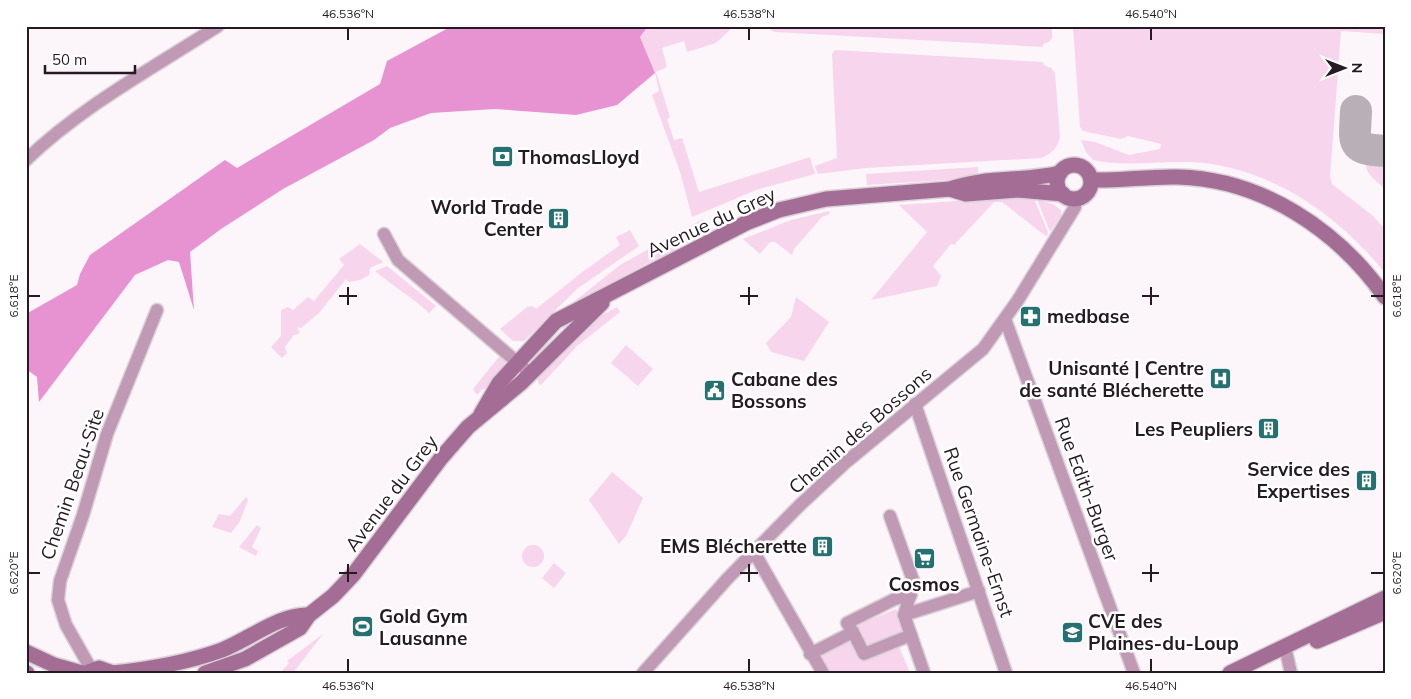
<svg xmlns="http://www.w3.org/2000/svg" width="1411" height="699" viewBox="0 0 1411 699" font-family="Mulish,sans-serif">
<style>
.green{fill:#f7d6ed}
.forest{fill:#e793d2}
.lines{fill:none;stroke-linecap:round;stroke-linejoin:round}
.taxiway{stroke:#b8b0b6;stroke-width:32}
.street-casing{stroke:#dad2d7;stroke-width:15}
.secondary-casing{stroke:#dad2d7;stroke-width:18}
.street{stroke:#c09ab5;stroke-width:12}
.secondary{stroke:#a36d95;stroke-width:15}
.ticks{fill:none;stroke:#251a22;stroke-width:2}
.labels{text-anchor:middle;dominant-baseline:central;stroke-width:5;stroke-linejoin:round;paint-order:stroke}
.poi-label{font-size:19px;font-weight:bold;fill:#251a22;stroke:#fff;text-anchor:start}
.street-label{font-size:19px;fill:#251a22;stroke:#fff}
.neatline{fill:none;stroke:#251a22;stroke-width:2}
.ticks-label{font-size:12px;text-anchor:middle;fill:#251a22}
</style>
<rect width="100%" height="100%" fill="#fcf5fa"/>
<g class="green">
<path d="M 648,26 L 734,26 L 716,43 L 687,52 L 684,41 L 662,48 L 667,67 L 656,72 L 670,117 L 667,119 L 674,140 L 682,138 L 699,192 L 810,157 L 815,174 L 756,190 L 692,217 L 680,172 L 652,95 L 659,91 L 655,73 L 640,37 Z"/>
<path d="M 763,26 L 1052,26 L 1052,38 L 1049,42 L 1043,44 L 1043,47 L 775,32 Z"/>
<path d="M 1073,26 L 1385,26 L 1385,34 L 1341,31 L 1330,177 L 1332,184 L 1372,215 L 1385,229 L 1385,273 C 1338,214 1266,164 1188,162 C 1156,161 1125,167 1093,160 L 1086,152 L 1081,140 L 1095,142 L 1129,155 L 1160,149 L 1161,144 L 1128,136 L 1121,139 L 1083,131 L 1080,127 Z"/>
<path d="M 835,50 L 1043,62 L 1044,65 L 1051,68 L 1055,73 L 1060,137 C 1058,148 1051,154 1041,158 L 866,168 L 818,174 L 815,166 L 837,158 L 832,54 Z"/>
<path d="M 1367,157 L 1385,158 L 1385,189 C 1375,179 1362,173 1367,157 Z"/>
<path d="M 978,167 L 978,178 L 867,185 L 866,174 Z"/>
<path d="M 998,198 L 1034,199 L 1048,232 L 1047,237 L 1002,202 L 994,202 L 954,245 L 951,244 L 933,266 L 941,276 L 937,286 L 871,300 L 927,232 L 899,205 Z"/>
<path d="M 1037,199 L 1053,204 L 1061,210 L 1061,215 L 1050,232 Z"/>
<path d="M 829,211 L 830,214 L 822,217 L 794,249 L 792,255 L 775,242 L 770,242 L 760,254 L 743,239 L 791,220 Z"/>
<path d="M 703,219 L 709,232 L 644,265 L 556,316 L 620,265 Z"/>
<path d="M 630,230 L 639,246 L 577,289 L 524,341 L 513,341 L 500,329 L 527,307 L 532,306 L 536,309 L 581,273 L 620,245 L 616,237 Z"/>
<path d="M 360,244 L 383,262 L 370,268 L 369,275 L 360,280 L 349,282 L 346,279 L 319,313 L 301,328 L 297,327 L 300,333 L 293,336 L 285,347 L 287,353 L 282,358 L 271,347 L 281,336 L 281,310 L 288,307 L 293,310 L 308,297 L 314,301 L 344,265 L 339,259 Z"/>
<path d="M 387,266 L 436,306 L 429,313 C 412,297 393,286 375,271 Z"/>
<path d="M 796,297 L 829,322 L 804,361 L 771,352 L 766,343 L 791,317 Z"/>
<path d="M 617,307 L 620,312 L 577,346 L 541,385 L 538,383 L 538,379 C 557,358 591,318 617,307 Z"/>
<path d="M 626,345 L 653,369 L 638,386 L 611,363 Z"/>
<path d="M 502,353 L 509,362 L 486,390 L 484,388 L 477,395 L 473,389 Z"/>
<path d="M 612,472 L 643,498 L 626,536 L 619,544 L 589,500 Z"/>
<path d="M 246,497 L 248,500 L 240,521 L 231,533 L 212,527 L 219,514 L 230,516 Z"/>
<path d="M 257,525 L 261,528 L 252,547 L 258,551 L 256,556 L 239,547 Z"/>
<circle cx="533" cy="556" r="11"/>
<path d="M 554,563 L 566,573 L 554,588 L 542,578 Z"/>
<path d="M 896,609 L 906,632 L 864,649 L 855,626 Z"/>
<path d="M 323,634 L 293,673 L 282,671 L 289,663 L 287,661 Z"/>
<path d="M 852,637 L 859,651 L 898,644 L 910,673 L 829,673 L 818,655 Z"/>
</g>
<path class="forest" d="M 452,26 L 648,26 L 640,37 L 655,73 L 617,105 L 576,115 L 495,109 L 431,113 L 390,128 L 374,140 L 283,189 L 221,229 L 190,252 L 194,310 L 179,262 L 168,260 L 135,275 L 39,402 L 37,377 L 26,369 L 26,314 L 77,285 L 80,274 L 90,255 L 225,160 L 237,168 L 380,84 L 387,61 Z"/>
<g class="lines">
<path class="taxiway" d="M 1356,111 C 1355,143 1349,149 1385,151"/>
<defs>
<g id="street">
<path d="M 26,160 C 82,106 153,68 218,26"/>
<path d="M 384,234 L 398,260 L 525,369"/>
<path d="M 1005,319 L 1134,673"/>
<path d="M 915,404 L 1006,673"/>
<path d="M 890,516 L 914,583 L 904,615 L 924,673"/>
<path d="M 754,552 L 823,673"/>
<path d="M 904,615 L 979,591"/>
<path d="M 853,632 L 847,623 L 895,599 L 911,595"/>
<path d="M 1285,647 L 1291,673"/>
<path d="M 810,654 L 853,632 L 864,654 L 911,635"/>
<path d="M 91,669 L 66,625 L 58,600 L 60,581 L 83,515 L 107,434 L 157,310"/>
<path d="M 643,673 L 728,578 L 800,505 L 845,463 L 983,349 L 1018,300 L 1075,207 L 1074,198"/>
</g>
<g id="secondary">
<circle cx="1074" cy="182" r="17"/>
<path d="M 1091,180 C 1120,181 1149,176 1178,177 C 1262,179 1338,230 1385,297"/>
<path d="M 950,189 L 966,194 L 1019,190 L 1063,194"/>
<path d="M 481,414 L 499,383 L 556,321 L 746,223 L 779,210 L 826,199 L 950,189 C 985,176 1024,182 1060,173"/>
<path d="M 1317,641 L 1385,612"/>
<path d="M 26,652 L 54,665 L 82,673"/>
<path d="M 26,673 L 27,673"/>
<path d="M 86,673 L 99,668 L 113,673"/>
<path d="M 113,673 C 151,669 186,663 222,650 C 250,639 279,614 309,615"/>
<path d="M 205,673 L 245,659 L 300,628 L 309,615 L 333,596 L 353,575 L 441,458 L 468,427 L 521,383 L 602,303"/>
<path d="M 1230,673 L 1385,598"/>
</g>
</defs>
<use href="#street" class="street-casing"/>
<use href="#secondary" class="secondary-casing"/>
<use href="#street" class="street"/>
<use href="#secondary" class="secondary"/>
</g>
<path class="ticks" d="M 348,28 L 348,40M 749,28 L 749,40M 1151,28 L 1151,40M 348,287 L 348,305M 749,287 L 749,305M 1151,287 L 1151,305M 28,296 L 40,296M 339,296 L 357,296M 740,296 L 758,296M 1142,296 L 1159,296M 1371,296 L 1384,296M 348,564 L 348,582M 749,564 L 749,582M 1151,564 L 1151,582M 28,573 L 40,573M 339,573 L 357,573M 740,573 L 758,573M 1142,573 L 1159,573M 1371,573 L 1384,573M 348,659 L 348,672M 749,659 L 749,672M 1151,659 L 1151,672"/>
<defs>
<symbol id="bank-square" viewBox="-11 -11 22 22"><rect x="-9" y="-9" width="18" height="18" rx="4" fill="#257071" stroke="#fff"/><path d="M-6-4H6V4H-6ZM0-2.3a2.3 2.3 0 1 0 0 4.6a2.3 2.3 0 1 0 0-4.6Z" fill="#fff"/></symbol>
<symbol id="building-square" viewBox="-11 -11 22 22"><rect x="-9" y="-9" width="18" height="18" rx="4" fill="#257071" stroke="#fff"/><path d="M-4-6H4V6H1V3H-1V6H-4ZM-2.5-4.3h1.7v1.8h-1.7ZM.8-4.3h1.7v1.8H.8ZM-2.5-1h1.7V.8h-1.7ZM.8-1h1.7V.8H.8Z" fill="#fff"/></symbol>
<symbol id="pharmacy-square" viewBox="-11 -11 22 22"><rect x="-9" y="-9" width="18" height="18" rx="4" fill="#257071" stroke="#fff"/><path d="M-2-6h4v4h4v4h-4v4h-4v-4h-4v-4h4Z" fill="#fff"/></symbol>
<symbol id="hospital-square" viewBox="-11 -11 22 22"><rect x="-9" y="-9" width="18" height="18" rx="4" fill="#257071" stroke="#fff"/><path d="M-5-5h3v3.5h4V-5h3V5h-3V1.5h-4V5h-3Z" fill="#fff"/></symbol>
<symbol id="civic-square" viewBox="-11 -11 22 22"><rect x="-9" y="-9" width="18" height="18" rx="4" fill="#257071" stroke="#fff"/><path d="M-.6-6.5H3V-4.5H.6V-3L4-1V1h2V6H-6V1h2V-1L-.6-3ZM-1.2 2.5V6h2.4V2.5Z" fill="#fff"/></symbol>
<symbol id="supermarket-square" viewBox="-11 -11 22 22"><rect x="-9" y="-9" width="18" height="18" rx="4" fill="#257071" stroke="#fff"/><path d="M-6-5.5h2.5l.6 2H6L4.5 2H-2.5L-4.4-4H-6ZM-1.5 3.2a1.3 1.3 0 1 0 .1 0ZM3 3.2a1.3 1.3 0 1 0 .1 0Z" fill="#fff"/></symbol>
<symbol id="stadium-square" viewBox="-11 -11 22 22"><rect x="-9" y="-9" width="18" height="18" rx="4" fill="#257071" stroke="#fff"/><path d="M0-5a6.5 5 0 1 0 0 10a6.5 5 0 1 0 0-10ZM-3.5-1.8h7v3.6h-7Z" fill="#fff"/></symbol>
<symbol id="school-square" viewBox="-11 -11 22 22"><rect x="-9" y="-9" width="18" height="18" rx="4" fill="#257071" stroke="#fff"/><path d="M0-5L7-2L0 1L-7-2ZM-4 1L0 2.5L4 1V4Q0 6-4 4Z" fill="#fff"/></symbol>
</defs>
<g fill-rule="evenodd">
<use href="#bank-square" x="490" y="144" width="25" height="25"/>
<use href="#building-square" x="546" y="206" width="25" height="25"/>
<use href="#pharmacy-square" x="1018" y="304" width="25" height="25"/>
<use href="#hospital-square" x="1208" y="366" width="25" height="25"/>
<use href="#civic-square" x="702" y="378" width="25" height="25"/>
<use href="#building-square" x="1256" y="416" width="25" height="25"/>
<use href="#building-square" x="1354" y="468" width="25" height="25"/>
<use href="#building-square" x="810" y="534" width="25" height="25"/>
<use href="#supermarket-square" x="912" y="546" width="25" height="25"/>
<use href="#stadium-square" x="350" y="614" width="25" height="25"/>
<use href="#school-square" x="1060" y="620" width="25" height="25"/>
</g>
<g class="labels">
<g class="poi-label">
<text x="518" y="157">ThomasLloyd</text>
<text x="543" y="207" text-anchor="end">World Trade<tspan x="543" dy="22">Center</tspan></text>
<text x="1047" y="316">medbase</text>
<text x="1204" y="368" text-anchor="end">Unisanté | Centre<tspan x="1204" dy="22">de santé Blécherette</tspan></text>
<text x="731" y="379">Cabane des<tspan x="731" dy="22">Bossons</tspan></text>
<text x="1253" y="429" text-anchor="end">Les Peupliers</text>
<text x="1350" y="469" text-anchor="end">Service des<tspan x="1350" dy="22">Expertises</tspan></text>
<text x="807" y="546" text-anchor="end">EMS Blécherette</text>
<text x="924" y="584" text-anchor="middle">Cosmos</text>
<text x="379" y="616">Gold Gym<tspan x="379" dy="22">Lausanne</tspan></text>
<text x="1088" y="621">CVE des<tspan x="1088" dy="22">Plaines-du-Loup</tspan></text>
</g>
<g class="street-label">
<text transform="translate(711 222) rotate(-25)">Avenue du Grey</text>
<text transform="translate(860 430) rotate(-41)">Chemin des Bossons</text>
<text transform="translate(72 484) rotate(-71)">Chemin Beau-Site</text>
<text transform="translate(1087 489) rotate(70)">Rue Edith-Burger</text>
<text transform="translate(391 493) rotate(-53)">Avenue du Grey</text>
<text transform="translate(979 532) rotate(71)">Rue Germaine-Ernst</text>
</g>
</g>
<rect width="1411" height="699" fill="none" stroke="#ffffff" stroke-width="55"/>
<g transform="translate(1344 68) rotate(90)" stroke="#ffffff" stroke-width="4" paint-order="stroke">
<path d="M0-4L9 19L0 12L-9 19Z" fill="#251a22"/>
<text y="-8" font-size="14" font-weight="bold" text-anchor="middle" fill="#251a22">N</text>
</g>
<path d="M45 65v8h90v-8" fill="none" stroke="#251a22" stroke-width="2.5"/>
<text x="52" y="65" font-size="15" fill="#251a22" stroke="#ffffff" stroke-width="4" paint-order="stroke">50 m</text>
<rect x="28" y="28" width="1356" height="644" class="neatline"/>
<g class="ticks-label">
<text x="348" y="18">46.536°N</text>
<text x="749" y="18">46.538°N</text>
<text x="1151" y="18">46.540°N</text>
<text transform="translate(1397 296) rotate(-90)" y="4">6.618°E</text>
<text transform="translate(14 296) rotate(-90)" y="4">6.618°E</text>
<text transform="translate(1397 573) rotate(-90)" y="4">6.620°E</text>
<text transform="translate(14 573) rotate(-90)" y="4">6.620°E</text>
<text x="348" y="690">46.536°N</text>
<text x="749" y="690">46.538°N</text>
<text x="1151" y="690">46.540°N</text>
</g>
</svg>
